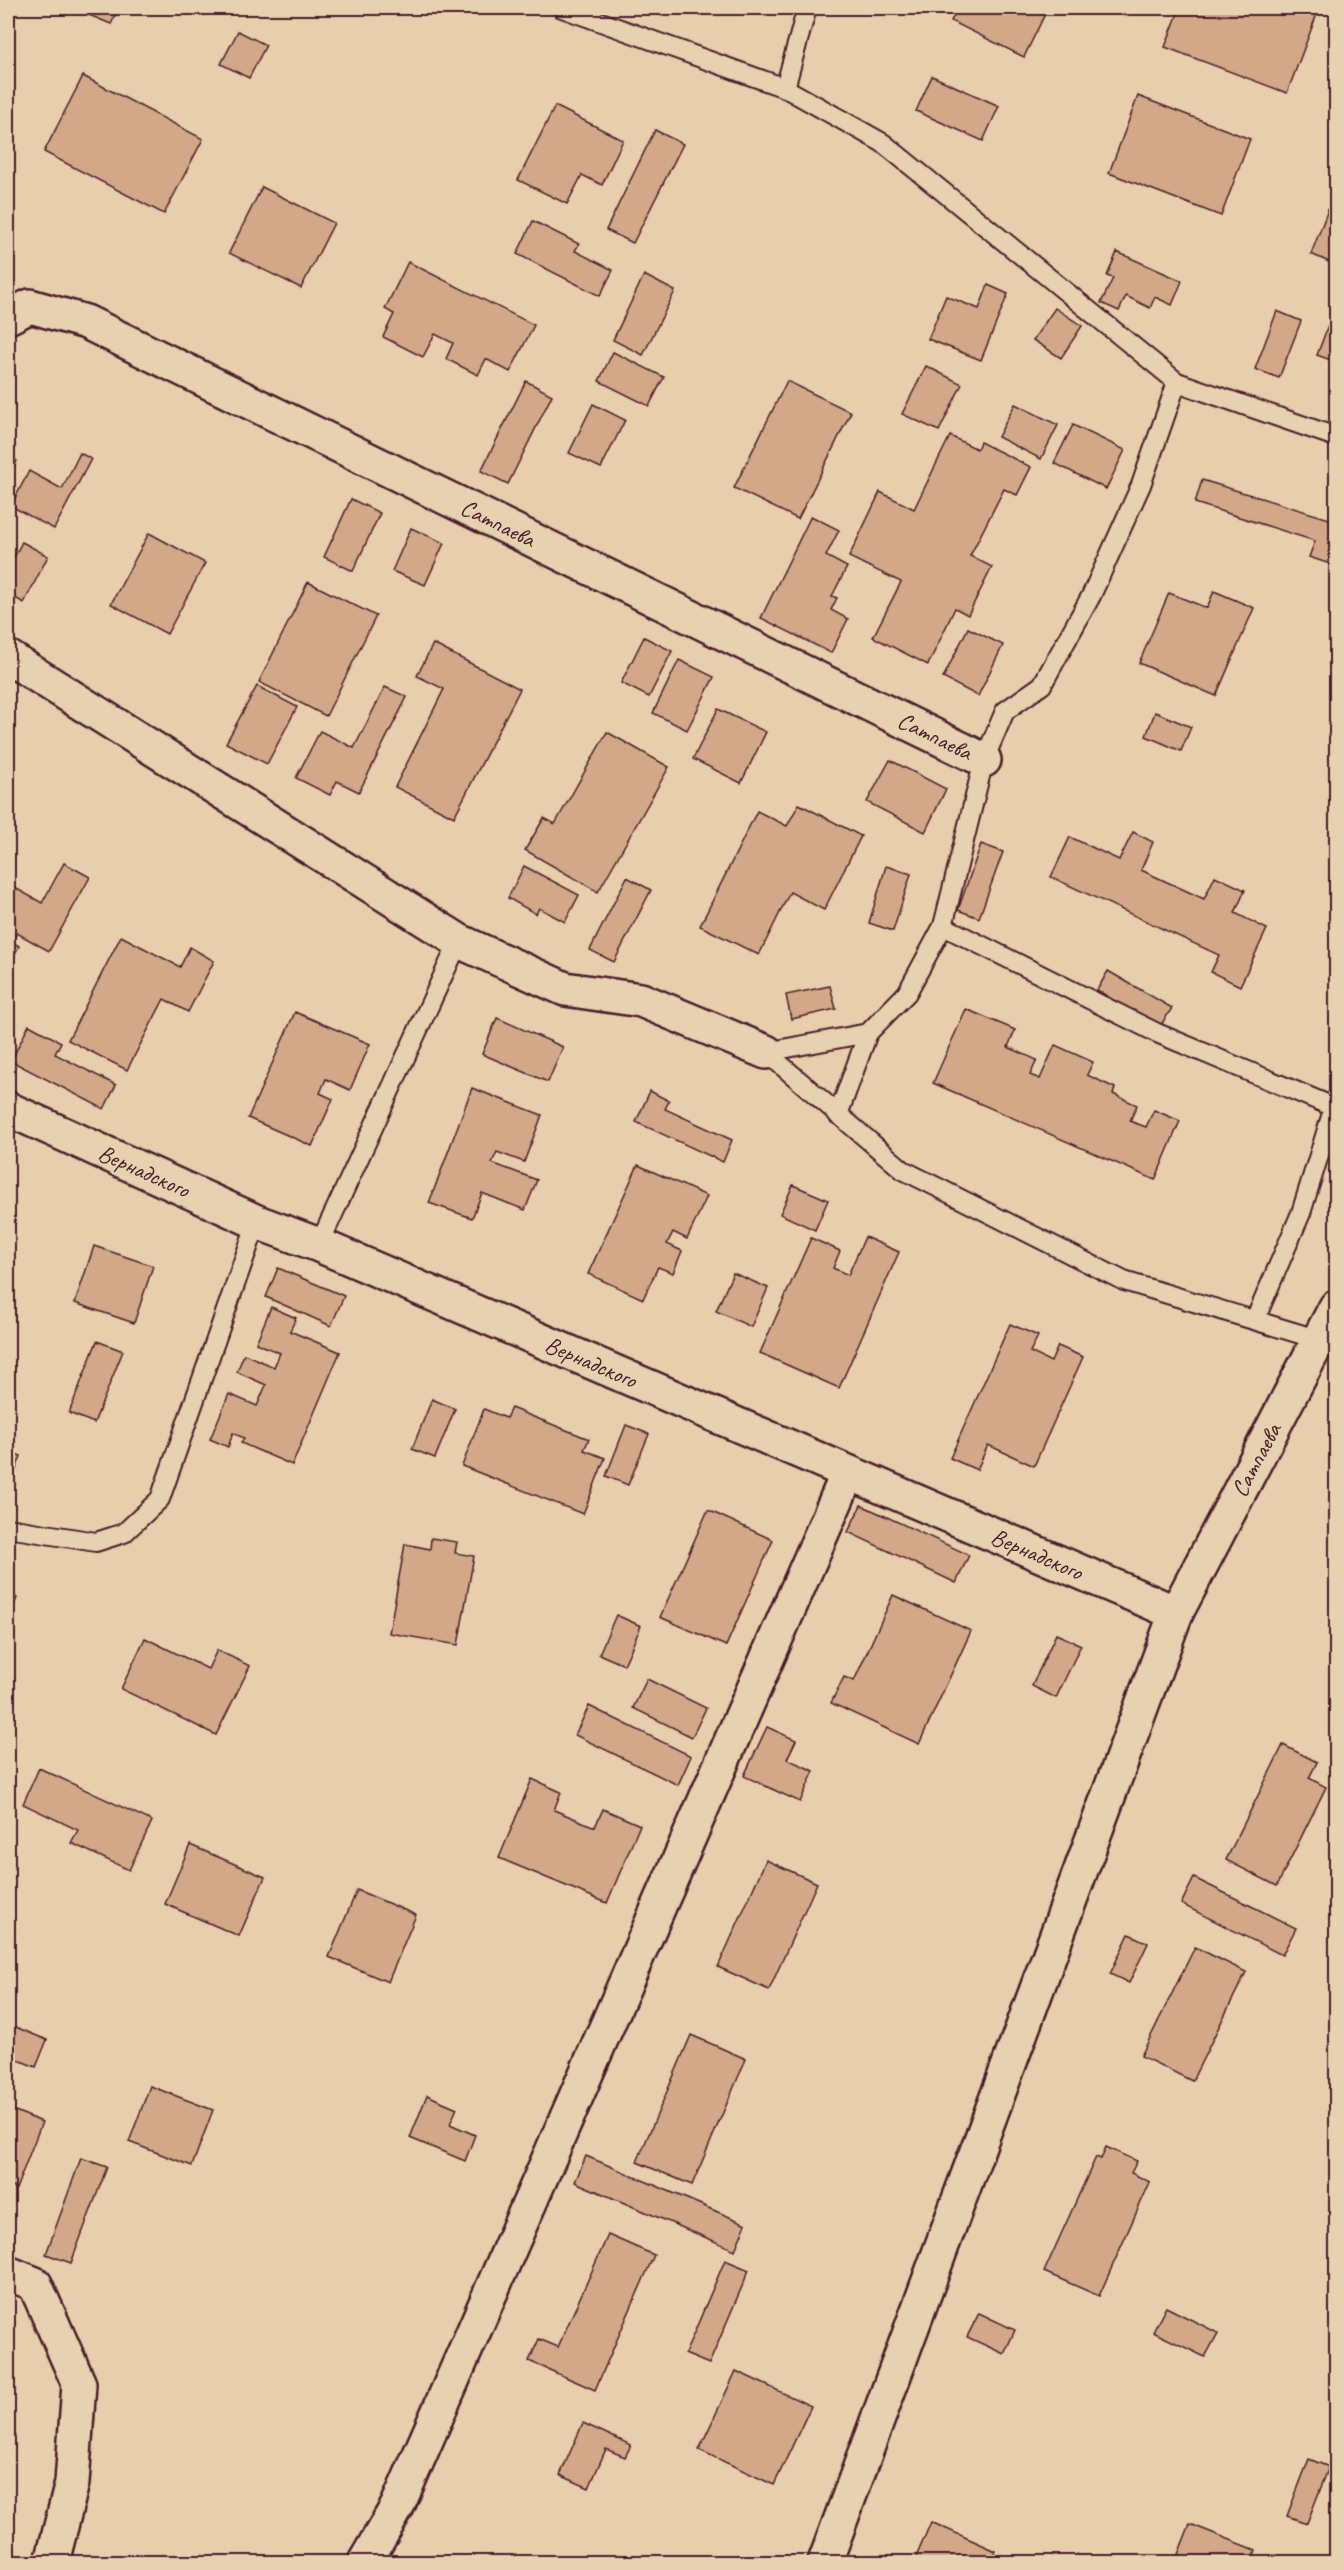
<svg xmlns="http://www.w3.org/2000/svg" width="1344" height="2570" viewBox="0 0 1344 2570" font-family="Caveat,sans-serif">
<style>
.building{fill:#d2a889;stroke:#4a1f2b;stroke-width:1.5}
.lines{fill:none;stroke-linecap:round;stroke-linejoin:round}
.service-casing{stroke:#4a1f2b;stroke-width:22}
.minor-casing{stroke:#4a1f2b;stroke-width:38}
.service{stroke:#e6d1b0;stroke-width:18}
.minor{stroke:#e6d1b0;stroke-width:33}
.labels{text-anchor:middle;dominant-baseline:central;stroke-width:5;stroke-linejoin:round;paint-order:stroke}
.street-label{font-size:24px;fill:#4a1f2b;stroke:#e6d1b0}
</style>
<rect width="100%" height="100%" fill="#e7ceac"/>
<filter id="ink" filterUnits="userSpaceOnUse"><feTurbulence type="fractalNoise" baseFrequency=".0167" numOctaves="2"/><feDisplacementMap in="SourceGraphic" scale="12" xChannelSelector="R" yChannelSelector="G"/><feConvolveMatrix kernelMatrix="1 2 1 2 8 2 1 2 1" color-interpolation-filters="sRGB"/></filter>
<g filter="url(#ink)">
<g class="building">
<path d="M 72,8 L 119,8 L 111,24 Z"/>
<path d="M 958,8 L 1048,8 L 1024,57 L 951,21 Z"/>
<path d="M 1180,8 L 1300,8 L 1317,14 L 1287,93 L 1165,47 Z"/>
<path d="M 238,31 L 266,45 L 249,78 L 221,64 Z"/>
<path d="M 83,76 L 203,139 L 164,214 L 44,152 Z"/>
<path d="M 932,76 L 999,106 L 983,141 L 916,111 Z"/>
<path d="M 1138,96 L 1250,139 L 1221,216 L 1109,173 Z"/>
<path d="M 555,106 L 623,140 L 602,185 L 582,175 L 567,204 L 518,180 Z"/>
<path d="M 655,130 L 683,144 L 633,243 L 606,230 Z"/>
<path d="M 262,187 L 334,223 L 301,288 L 229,253 Z"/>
<path d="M 1336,189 L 1336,265 L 1311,254 Z"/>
<path d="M 533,221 L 579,244 L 575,251 L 613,270 L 600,296 L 517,254 Z"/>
<path d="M 1117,252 L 1182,281 L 1172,305 L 1155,297 L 1150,308 L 1126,296 L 1119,311 L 1101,303 L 1113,278 L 1107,276 Z"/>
<path d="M 408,262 L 534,325 L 510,372 L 486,359 L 478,375 L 446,359 L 453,343 L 435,334 L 423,357 L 383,337 L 394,314 L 385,309 Z"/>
<path d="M 644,275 L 675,291 L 643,355 L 613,340 Z"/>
<path d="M 988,285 L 1008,294 L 981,360 L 928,339 L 946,296 L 979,309 Z"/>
<path d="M 1055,308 L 1082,326 L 1061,358 L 1033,340 Z"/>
<path d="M 1334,310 L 1336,311 L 1336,362 L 1317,355 Z"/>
<path d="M 1277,311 L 1301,321 L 1279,378 L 1255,369 Z"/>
<path d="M 613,352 L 664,377 L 649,406 L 599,381 Z"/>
<path d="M 926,366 L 962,384 L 939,431 L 902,414 Z"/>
<path d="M 526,381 L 552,395 L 508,484 L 481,471 Z"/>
<path d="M 787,381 L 851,412 L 798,519 L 734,488 Z"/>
<path d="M 593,404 L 625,420 L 601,468 L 569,453 Z"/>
<path d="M 1015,404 L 1058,425 L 1041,459 L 998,437 Z"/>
<path d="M 1073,425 L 1125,450 L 1106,489 L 1054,463 Z"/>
<path d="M 950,436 L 977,449 L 980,442 L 1031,467 L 1017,495 L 1004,489 L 970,556 L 992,567 L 968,615 L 955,608 L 928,665 L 873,637 L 901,582 L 849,557 L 880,492 L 914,509 Z"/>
<path d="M 80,453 L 91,459 L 54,529 L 11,506 L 29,471 L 62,489 Z"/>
<path d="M 8,457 L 17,461 L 8,479 Z"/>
<path d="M 1202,480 L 1336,521 L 1336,566 L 1309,557 L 1315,541 L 1195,503 Z"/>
<path d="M 351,499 L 380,513 L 353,571 L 324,557 Z"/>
<path d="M 811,516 L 839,530 L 826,556 L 847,567 L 832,596 L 837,598 L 831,610 L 848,619 L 831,653 L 761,618 Z"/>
<path d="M 411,528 L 444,543 L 425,585 L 392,571 Z"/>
<path d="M 149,533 L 205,563 L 167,634 L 111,604 Z"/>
<path d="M 22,542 L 48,556 L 24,603 L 8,594 L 8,569 Z"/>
<path d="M 308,582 L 376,616 L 326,716 L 259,682 Z"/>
<path d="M 1214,591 L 1254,608 L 1216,696 L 1139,663 L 1169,593 L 1207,608 Z"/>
<path d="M 968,628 L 1003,645 L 978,696 L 943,678 Z"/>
<path d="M 644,637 L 672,651 L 649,697 L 621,683 Z"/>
<path d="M 433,644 L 520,689 L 454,817 L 395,787 L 444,689 L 417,676 Z"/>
<path d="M 679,660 L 714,677 L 687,730 L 653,713 Z"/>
<path d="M 257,686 L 297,707 L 267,764 L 226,743 Z"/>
<path d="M 385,687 L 407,697 L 359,792 L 337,781 L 330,795 L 296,778 L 320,731 L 354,748 Z"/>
<path d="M 718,709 L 766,732 L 741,783 L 693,759 Z"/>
<path d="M 1155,712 L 1191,727 L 1181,751 L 1146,736 Z"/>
<path d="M 607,732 L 669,767 L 598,892 L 525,850 L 544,818 L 555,824 Z"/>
<path d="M 890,760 L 946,789 L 925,832 L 867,802 Z"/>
<path d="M 799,804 L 861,836 L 824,910 L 790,892 L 759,955 L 700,926 L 757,811 L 787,826 Z"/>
<path d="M 1133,832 L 1153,842 L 1141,870 L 1204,899 L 1215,876 L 1245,890 L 1235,913 L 1267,929 L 1240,986 L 1211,972 L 1219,955 L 1051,877 L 1070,837 L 1119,860 Z"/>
<path d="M 981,844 L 1003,852 L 979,918 L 958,910 Z"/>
<path d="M 64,863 L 90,877 L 49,951 L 17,933 L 12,942 L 19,946 L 8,967 L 8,884 L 42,903 Z"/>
<path d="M 524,866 L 579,895 L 565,922 L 539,908 L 536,914 L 508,898 Z"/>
<path d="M 886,866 L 911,874 L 893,931 L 869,923 Z"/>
<path d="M 627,877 L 651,890 L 614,962 L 590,950 Z"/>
<path d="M 121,936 L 180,967 L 190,947 L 214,961 L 188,1012 L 164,999 L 127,1070 L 68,1040 Z"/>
<path d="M 1108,971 L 1172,1008 L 1159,1028 L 1097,990 Z"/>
<path d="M 830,986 L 836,1009 L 791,1019 L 786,995 Z"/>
<path d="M 966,1009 L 1015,1030 L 1008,1047 L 1037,1060 L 1030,1075 L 1040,1079 L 1055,1045 L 1093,1062 L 1087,1075 L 1115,1088 L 1113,1094 L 1137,1105 L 1130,1121 L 1146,1127 L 1154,1110 L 1180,1121 L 1155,1180 L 933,1083 Z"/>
<path d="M 295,1012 L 370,1044 L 350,1090 L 326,1079 L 320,1093 L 333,1099 L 312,1146 L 248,1118 Z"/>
<path d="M 497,1018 L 563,1047 L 548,1082 L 482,1054 Z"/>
<path d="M 29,1025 L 61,1042 L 55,1054 L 116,1085 L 104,1109 L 11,1061 Z"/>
<path d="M 472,1088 L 542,1115 L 524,1162 L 497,1152 L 492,1163 L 537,1180 L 525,1210 L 482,1193 L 472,1218 L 429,1203 Z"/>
<path d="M 650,1091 L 669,1101 L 665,1109 L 732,1140 L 723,1162 L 636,1122 Z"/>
<path d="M 638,1165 L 707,1196 L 687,1239 L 673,1232 L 667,1244 L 682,1251 L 673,1273 L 658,1267 L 643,1299 L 588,1274 Z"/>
<path d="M 793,1185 L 828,1200 L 815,1230 L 780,1214 Z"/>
<path d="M 865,1237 L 899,1252 L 839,1388 L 760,1353 L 811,1238 L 840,1251 L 833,1268 L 848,1275 Z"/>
<path d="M 94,1246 L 153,1266 L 134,1323 L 75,1303 Z"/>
<path d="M 278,1268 L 344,1296 L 331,1326 L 266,1297 Z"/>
<path d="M 733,1273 L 768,1288 L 751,1327 L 716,1311 Z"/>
<path d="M 271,1307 L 296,1318 L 290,1331 L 340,1352 L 292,1465 L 241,1443 L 244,1438 L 233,1433 L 228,1447 L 210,1439 L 229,1394 L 257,1406 L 266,1385 L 237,1372 L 244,1354 L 274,1367 L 280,1353 L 256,1343 Z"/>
<path d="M 1010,1324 L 1038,1336 L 1030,1352 L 1051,1362 L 1058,1346 L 1083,1357 L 1034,1466 L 988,1445 L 977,1470 L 950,1458 Z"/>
<path d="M 97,1341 L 123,1351 L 94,1423 L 69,1413 Z"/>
<path d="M 432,1399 L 455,1409 L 435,1458 L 412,1449 Z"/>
<path d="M 511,1408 L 589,1439 L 584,1450 L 605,1458 L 583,1514 L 462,1466 L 484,1409 L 506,1418 Z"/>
<path d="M 626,1425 L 649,1434 L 628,1485 L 606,1476 Z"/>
<path d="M 8,1451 L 21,1456 L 8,1491 Z"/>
<path d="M 861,1505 L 969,1555 L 956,1583 L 848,1532 Z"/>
<path d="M 708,1510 L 773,1540 L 726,1646 L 660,1617 Z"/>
<path d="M 431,1538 L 457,1542 L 455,1553 L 474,1556 L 458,1645 L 389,1633 L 405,1544 L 430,1549 Z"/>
<path d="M 8,1593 L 17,1598 L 8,1619 Z"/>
<path d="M 893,1595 L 971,1631 L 919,1744 L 831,1703 L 844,1677 L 854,1681 Z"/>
<path d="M 616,1615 L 641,1626 L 624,1665 L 599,1654 Z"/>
<path d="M 1056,1634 L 1081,1645 L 1056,1698 L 1032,1686 Z"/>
<path d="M 145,1638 L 208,1669 L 217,1650 L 250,1666 L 216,1735 L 121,1689 Z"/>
<path d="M 647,1679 L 706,1708 L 692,1737 L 633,1708 Z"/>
<path d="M 589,1706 L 691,1756 L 678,1785 L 575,1735 Z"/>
<path d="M 767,1727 L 796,1740 L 787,1759 L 814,1771 L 800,1802 L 744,1776 Z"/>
<path d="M 1283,1745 L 1317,1762 L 1309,1778 L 1326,1787 L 1277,1886 L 1226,1860 Z"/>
<path d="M 39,1768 L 152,1821 L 129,1870 L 71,1843 L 78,1830 L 23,1804 Z"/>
<path d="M 532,1779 L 561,1792 L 554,1810 L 595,1827 L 603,1809 L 640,1825 L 607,1903 L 499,1858 Z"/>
<path d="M 190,1845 L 265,1877 L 239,1936 L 165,1904 Z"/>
<path d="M 766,1860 L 817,1883 L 769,1990 L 718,1967 Z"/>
<path d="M 1194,1878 L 1296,1928 L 1282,1955 L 1181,1904 Z"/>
<path d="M 357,1890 L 416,1915 L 388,1982 L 329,1957 Z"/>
<path d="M 1129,1934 L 1148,1943 L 1129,1983 L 1110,1974 Z"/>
<path d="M 1195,1947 L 1246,1972 L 1192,2081 L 1141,2056 Z"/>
<path d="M 8,2024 L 47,2040 L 36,2067 L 8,2056 Z"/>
<path d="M 691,2035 L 746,2059 L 692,2185 L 637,2162 Z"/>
<path d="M 150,2086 L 213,2110 L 192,2166 L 129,2142 Z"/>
<path d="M 427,2095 L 457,2108 L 450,2124 L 475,2135 L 465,2161 L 410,2138 Z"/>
<path d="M 8,2108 L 42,2122 L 16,2189 L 8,2185 Z"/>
<path d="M 1106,2147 L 1137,2161 L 1131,2173 L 1150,2182 L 1099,2296 L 1044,2272 L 1096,2157 L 1101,2159 Z"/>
<path d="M 586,2156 L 746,2224 L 735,2250 L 575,2182 Z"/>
<path d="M 81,2158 L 107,2167 L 71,2263 L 46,2254 Z"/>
<path d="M 608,2235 L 654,2255 L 595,2390 L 529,2361 L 539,2339 L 558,2347 Z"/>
<path d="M 725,2260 L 749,2270 L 709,2364 L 685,2354 Z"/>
<path d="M 1166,2307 L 1218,2333 L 1205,2357 L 1153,2332 Z"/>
<path d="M 979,2313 L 1015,2330 L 1004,2354 L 967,2337 Z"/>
<path d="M 736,2371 L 811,2406 L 774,2485 L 699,2450 Z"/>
<path d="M 583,2423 L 631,2445 L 625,2457 L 606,2449 L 589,2488 L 560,2475 Z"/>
<path d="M 1309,2459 L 1329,2467 L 1307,2523 L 1287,2516 Z"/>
<path d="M 931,2522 L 996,2551 L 991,2562 L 914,2562 Z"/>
<path d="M 1190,2524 L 1256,2550 L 1252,2562 L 1175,2562 Z"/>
</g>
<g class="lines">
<defs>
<g id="service">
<path d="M 562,8 L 785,88 L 883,143 L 1177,382 L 1336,437"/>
<path d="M 785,88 L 807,8"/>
<path d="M 943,926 L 1157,1033 L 1336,1108"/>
<path d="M 766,1052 L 868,1033 L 907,993 L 943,926 L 984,760 L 1005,711 L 1042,685 L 1091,596 L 1141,485 L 1177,382"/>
<path d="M 766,1052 L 903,1170 L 1124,1281 L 1320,1340"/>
<path d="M 838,1115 L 868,1033"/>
<path d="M 319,1245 L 459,941"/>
<path d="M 1255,1320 L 1301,1213 L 1334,1107"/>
<path d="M 8,1528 L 96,1542 L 124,1533 L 160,1499 L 257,1222"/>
</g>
<g id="minor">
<path d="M 8,317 L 30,306 L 86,322 L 984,760"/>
<path d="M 8,657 L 459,941 L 565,989 L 641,1000 L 766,1052"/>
<path d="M 8,1109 L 257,1222 L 319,1245 L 1176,1613"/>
<path d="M 8,2273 L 35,2284 L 79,2384 L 72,2483 L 52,2562"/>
<path d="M 365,2562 L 397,2507 L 848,1473"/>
<path d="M 825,2562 L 1176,1613 L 1336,1307"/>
</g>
</defs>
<use href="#service" class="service-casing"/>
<use href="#minor" class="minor-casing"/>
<use href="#service" class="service"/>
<use href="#minor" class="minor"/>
</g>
</g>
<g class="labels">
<g class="street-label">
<text transform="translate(498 523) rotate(26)">Сатпаева</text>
<text transform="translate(935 736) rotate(26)">Сатпаева</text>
<text transform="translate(144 1171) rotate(24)">Вернадского</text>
<text transform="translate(591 1362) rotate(23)">Вернадского</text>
<text transform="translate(1256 1460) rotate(-62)">Сатпаева</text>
<text transform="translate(1037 1554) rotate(23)">Вернадского</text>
</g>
</g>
<rect width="1344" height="2570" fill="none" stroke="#e6d1b0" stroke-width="30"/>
<rect x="15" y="15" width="1314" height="2540" fill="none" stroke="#4a1f2b" stroke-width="2" filter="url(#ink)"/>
</svg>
